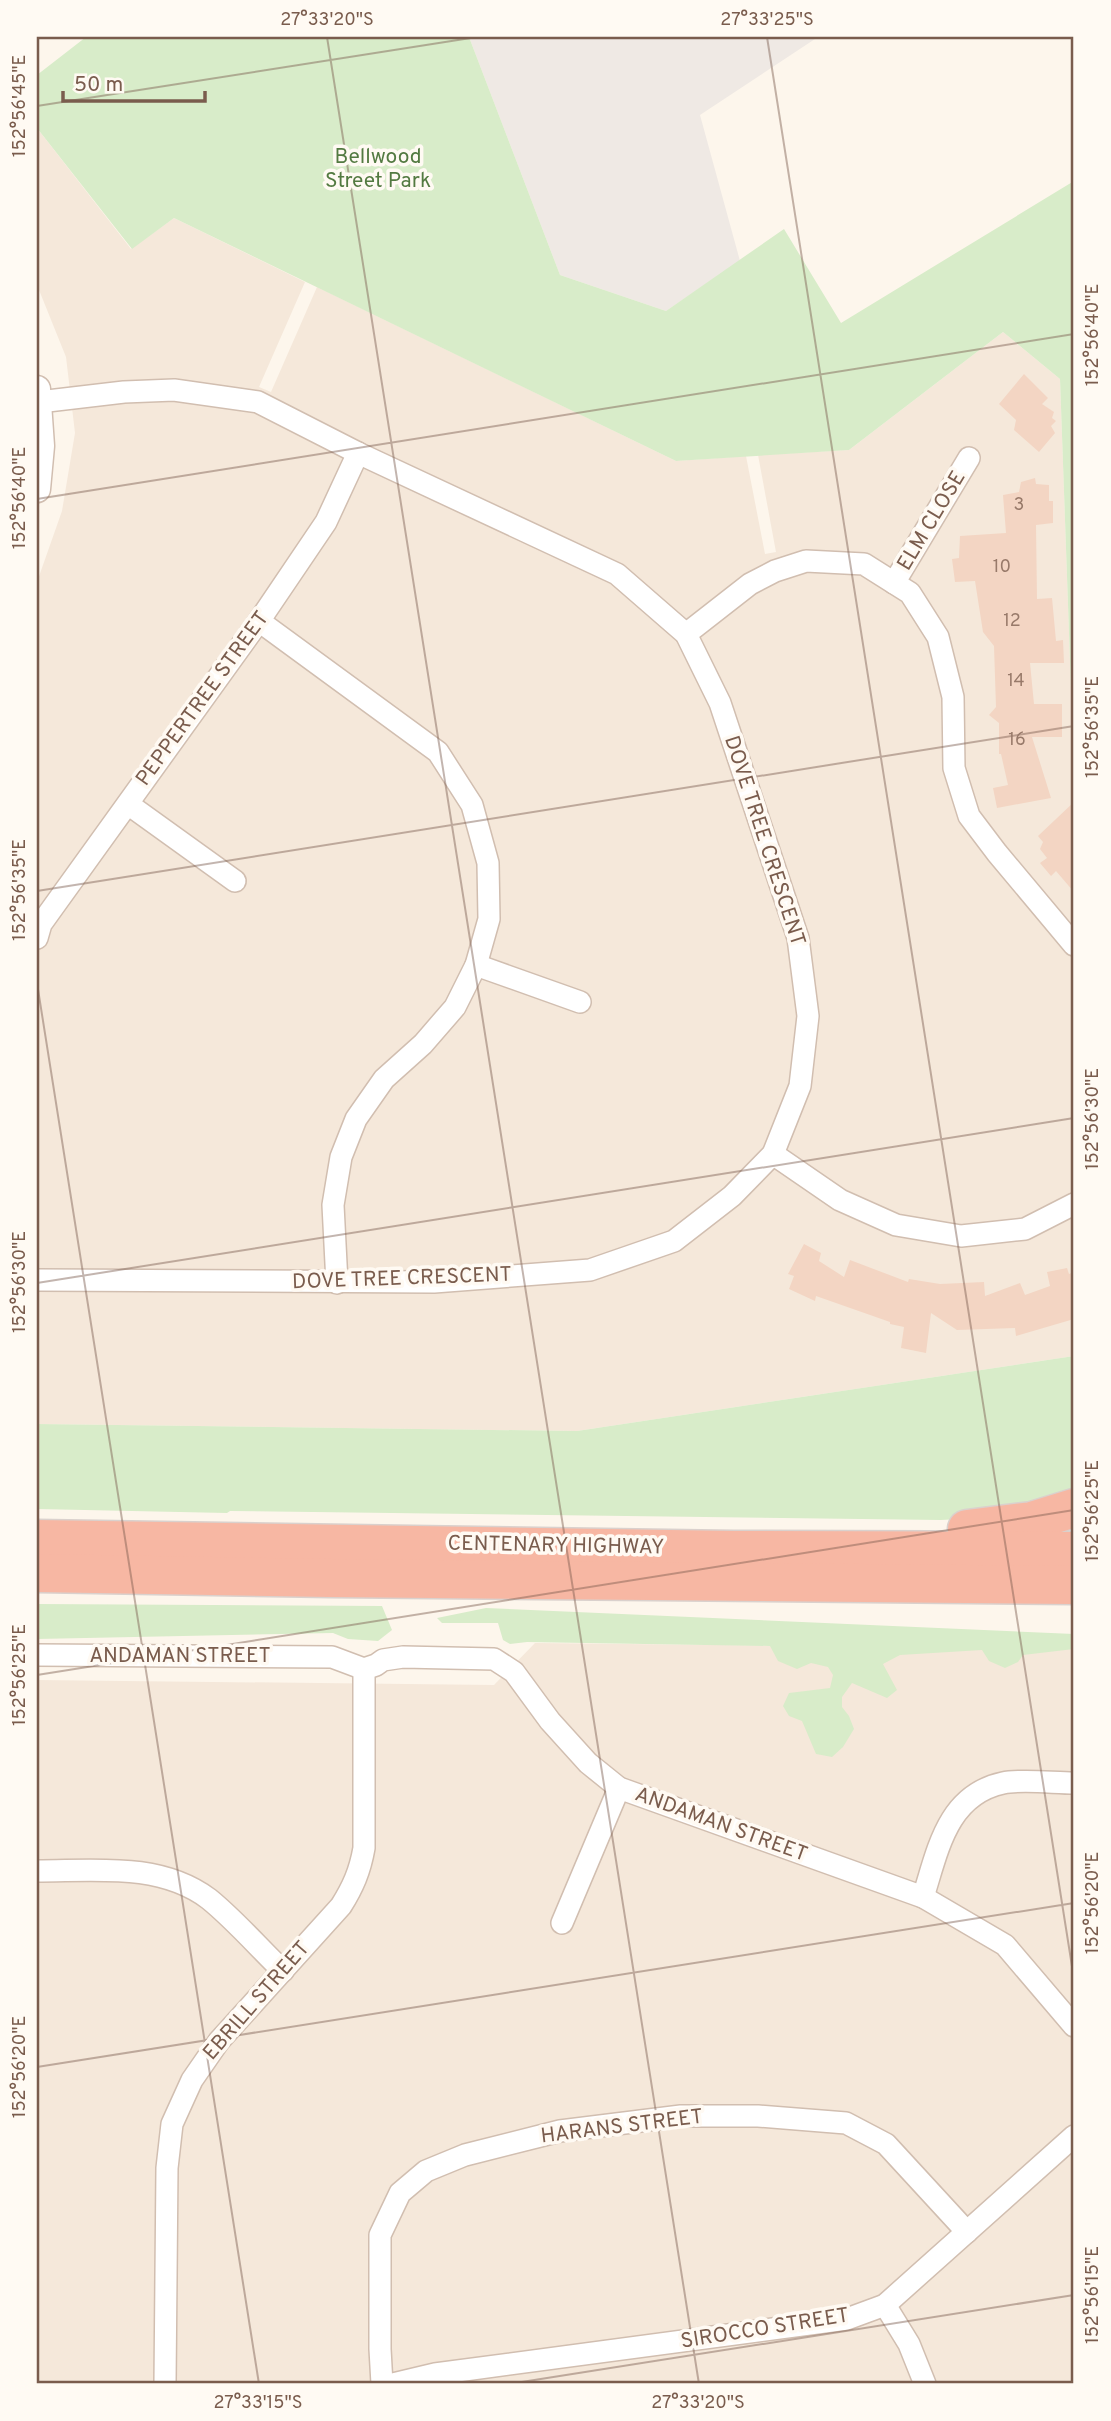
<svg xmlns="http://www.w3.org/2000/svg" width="1111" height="2421" viewBox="0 0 1111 2421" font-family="Overpass,sans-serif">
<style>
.residential{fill:#f5e8da}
.industrial{fill:#efe9e4}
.green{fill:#d8ecc9}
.building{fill:#f3d5c3}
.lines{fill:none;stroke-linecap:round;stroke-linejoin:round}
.minor-casing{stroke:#d1beb0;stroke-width:24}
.tertiary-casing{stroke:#d1beb0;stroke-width:29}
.motorway-casing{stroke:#dad1cd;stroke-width:41}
.minor{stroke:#fff;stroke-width:21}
.tertiary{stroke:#fff;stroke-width:26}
.motorway{stroke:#f7b7a3;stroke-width:38}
.ticks{fill:none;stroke:#7a5c4d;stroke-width:2;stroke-opacity:0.45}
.labels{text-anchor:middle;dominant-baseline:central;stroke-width:7;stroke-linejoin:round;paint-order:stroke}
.number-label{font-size:18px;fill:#987a6a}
.park-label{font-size:21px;fill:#537a41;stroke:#fffaf3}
.street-label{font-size:21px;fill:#7a5c4d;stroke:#fffaf3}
.neatline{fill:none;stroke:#7a5c4d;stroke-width:2.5}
.ticks-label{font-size:18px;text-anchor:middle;fill:#7a5c4d}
</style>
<rect width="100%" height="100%" fill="#fdf6ec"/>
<g class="residential">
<path d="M 37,128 L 131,249 L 174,218 L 305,282 L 259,387 L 271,392 L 317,287 L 676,461 L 746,456 L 765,554 L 776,552 L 758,455 L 849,450 L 1003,332 L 1060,379 L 1074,774 L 1074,1356 L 577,1431 L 37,1424 L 37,582 L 62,511 L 75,433 L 66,357 L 37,285 Z"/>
<path d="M 535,1643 L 1074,1649 L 1074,2384 L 37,2384 L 37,1680 L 494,1685 Z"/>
</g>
<path class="industrial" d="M 469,37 L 818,37 L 700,115 L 740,261 L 666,311 L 560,275 Z"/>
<g class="green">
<path d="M 86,37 L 469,37 L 560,275 L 666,311 L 784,229 L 841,323 L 1074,181 L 1074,774 L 1060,379 L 1003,332 L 849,450 L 676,461 L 174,218 L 132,249 L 37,128 L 37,75 Z"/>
<path d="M 1074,1356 L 1074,1498 L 1014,1516 L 941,1520 L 230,1511 L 227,1513 L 37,1509 L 37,1424 L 577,1431 Z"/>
<path d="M 37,1604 L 382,1606 L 392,1630 L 378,1641 L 348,1639 L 333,1633 L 37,1639 Z"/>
<path d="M 486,1608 L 1074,1634 L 1074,1649 L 1023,1655 L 1018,1662 L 1005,1668 L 989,1661 L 982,1650 L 900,1655 L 883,1664 L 897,1690 L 887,1698 L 852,1683 L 842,1697 L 842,1707 L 849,1716 L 854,1729 L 843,1747 L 832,1757 L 816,1754 L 802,1721 L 789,1716 L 783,1706 L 789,1693 L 830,1688 L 833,1675 L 828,1667 L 811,1663 L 797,1669 L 778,1661 L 770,1646 L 527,1642 L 510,1644 L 503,1640 L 498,1623 L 442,1623 L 437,1618 Z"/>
</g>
<g class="building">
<path d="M 1024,374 L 1048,398 L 1042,404 L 1054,412 L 1052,418 L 1056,421 L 1051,426 L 1055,433 L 1039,452 L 1014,430 L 1016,420 L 999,404 Z"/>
<path d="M 1035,478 L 1036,484 L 1049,485 L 1049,501 L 1053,501 L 1053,523 L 1036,525 L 1037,599 L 1052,598 L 1056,641 L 1063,640 L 1064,663 L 1030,663 L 1034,704 L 1062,704 L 1062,737 L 1032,737 L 1051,798 L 997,808 L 993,788 L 1008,785 L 1001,754 L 999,754 L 999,723 L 989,715 L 996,707 L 994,646 L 983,632 L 975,581 L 955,582 L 952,559 L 959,558 L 960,536 L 1006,533 L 1003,495 L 1019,492 L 1021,482 Z"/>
<path d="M 1074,802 L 1074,892 L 1056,871 L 1051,876 L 1040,863 L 1047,858 L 1040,849 L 1043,842 L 1038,836 Z"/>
<path d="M 804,1244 L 821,1253 L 819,1261 L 844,1277 L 850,1260 L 908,1282 L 909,1279 L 940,1284 L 984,1282 L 985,1296 L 1020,1283 L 1025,1295 L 1050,1286 L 1047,1272 L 1067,1268 L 1069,1274 L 1074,1272 L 1074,1319 L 1016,1336 L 1015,1328 L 957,1330 L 931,1313 L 926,1353 L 901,1348 L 904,1327 L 890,1324 L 890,1322 L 816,1296 L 815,1301 L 789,1289 L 794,1276 L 788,1274 Z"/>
</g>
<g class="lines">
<defs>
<g id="minor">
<path d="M 894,583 L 969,458"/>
<path d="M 259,621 L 438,752 L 472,805 L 488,863 L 489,919 L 476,965 L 455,1007 L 423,1044 L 384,1079 L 356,1119 L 341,1157 L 333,1205 L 337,1283"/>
<path d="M 686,634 L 750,584 L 775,571 L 806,561 L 864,564 L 910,593 L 938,637 L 953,697 L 954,768 L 969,816 L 997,853 L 1074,945"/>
<path d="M 128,804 L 235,881"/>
<path d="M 37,938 L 41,924 L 259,621 L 326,522 L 358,453"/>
<path d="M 476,965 L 580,1002"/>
<path d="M 773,1154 L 840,1200 L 896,1225 L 961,1236 L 1025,1229 L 1074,1204"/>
<path d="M 37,1280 L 434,1282 L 590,1270 L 674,1241 L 732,1196 L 773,1154 L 800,1086 L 808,1016 L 798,938 L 720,703 L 686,634 L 617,574 L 358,453 L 258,402 L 174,390 L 124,392 L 39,402"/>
<path d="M 37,1655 L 332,1657 L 364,1669 L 376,1665 L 383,1660 L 403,1657 L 494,1659 L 514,1672 L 550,1721 L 588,1763 L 619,1788 L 923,1897 L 1005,1945 L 1074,2026"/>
<path d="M 37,1871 C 94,1871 160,1862 209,1899 C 235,1920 259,1948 283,1971"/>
<path d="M 923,1897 C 938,1850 947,1795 1003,1783 C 1021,1779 1054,1783 1074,1783"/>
<path d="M 562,1923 L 619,1788"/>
<path d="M 885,2305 L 909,2344 L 925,2384"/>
<path d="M 165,2384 L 167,2168 L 172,2124 L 192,2080 L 219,2041 L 341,1906 C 353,1887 360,1871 364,1848 L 364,1669"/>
<path d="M 382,2384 L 380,2349 L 380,2235 L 400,2193 L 426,2171 L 465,2155 L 560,2131 L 681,2116 L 758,2116 L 846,2123 L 886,2144 L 967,2232"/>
<path d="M 393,2384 L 435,2374 L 847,2319 L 885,2305 L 1074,2136"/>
</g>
<path id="tertiary" d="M 37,389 L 41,446 L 37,489"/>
<g id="motorway">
<path d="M 967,1529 L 1032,1521 L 1074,1508"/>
<path d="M 37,1539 L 733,1550 L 1074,1551"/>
<path d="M 37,1573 L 331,1578 L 1074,1585"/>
</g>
</defs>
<use href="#minor" class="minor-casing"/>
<use href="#tertiary" class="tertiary-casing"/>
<use href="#motorway" class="motorway-casing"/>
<use href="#minor" class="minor"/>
<use href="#tertiary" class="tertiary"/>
<use href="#motorway" class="motorway"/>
</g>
<path class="ticks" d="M 327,37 L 699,2384M 767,37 L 1074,1979M 37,106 L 477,37M 37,499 L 1074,334M 37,891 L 1074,726M 37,983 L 259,2384M 37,1283 L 1074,1118M 37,1675 L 1074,1510M 37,2067 L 1074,1903M 509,2384 L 1074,2295"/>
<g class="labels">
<g class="number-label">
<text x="1019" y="505">3</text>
<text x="1002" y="567">10</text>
<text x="1012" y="621">12</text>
<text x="1016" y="681">14</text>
<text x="1017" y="740">16</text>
</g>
<g class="park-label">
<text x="378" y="157">Bellwood<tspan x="378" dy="24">Street Park</tspan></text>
</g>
<g class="street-label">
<text transform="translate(932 521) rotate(-59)">ELM CLOSE</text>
<text transform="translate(203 699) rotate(-54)">PEPPERTREE STREET</text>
<text transform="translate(764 841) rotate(72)">DOVE TREE CRESCENT</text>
<text transform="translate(402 1279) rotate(-2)">DOVE TREE CRESCENT</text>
<text transform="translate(556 1546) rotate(1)">CENTENARY HIGHWAY</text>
<text x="180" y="1656">ANDAMAN STREET</text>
<text transform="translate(721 1825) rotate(20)">ANDAMAN STREET</text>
<text transform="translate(257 2001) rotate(-49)">EBRILL STREET</text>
<text transform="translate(622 2127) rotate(-7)">HARANS STREET</text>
<text transform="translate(765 2329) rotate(-9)">SIROCCO STREET</text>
</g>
</g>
<rect width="1111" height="2421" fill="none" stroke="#fffaf3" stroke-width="77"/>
<path d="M63 91v10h142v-10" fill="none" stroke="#7a5c4d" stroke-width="3.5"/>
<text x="74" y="91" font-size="21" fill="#7a5c4d" stroke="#fffaf3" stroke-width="5" paint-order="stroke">50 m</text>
<rect x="38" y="38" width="1034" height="2344" class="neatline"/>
<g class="ticks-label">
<text x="327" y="25">27°33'20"S</text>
<text x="767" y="25">27°33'25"S</text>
<text transform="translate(19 106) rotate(-90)" y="6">152°56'45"E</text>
<text transform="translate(1092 335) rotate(-90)" y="6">152°56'40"E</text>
<text transform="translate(19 498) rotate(-90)" y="6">152°56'40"E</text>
<text transform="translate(1092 727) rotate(-90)" y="6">152°56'35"E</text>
<text transform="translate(19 890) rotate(-90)" y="6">152°56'35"E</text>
<text transform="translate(1092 1119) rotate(-90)" y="6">152°56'30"E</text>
<text transform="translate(19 1282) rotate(-90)" y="6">152°56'30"E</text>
<text transform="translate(1092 1511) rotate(-90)" y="6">152°56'25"E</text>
<text transform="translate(19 1675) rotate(-90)" y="6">152°56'25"E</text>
<text transform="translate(1092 1903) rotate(-90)" y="6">152°56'20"E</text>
<text transform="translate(19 2067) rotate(-90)" y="6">152°56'20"E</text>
<text transform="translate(1092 2295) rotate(-90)" y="6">152°56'15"E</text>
<text x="258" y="2408">27°33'15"S</text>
<text x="698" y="2408">27°33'20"S</text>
</g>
</svg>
